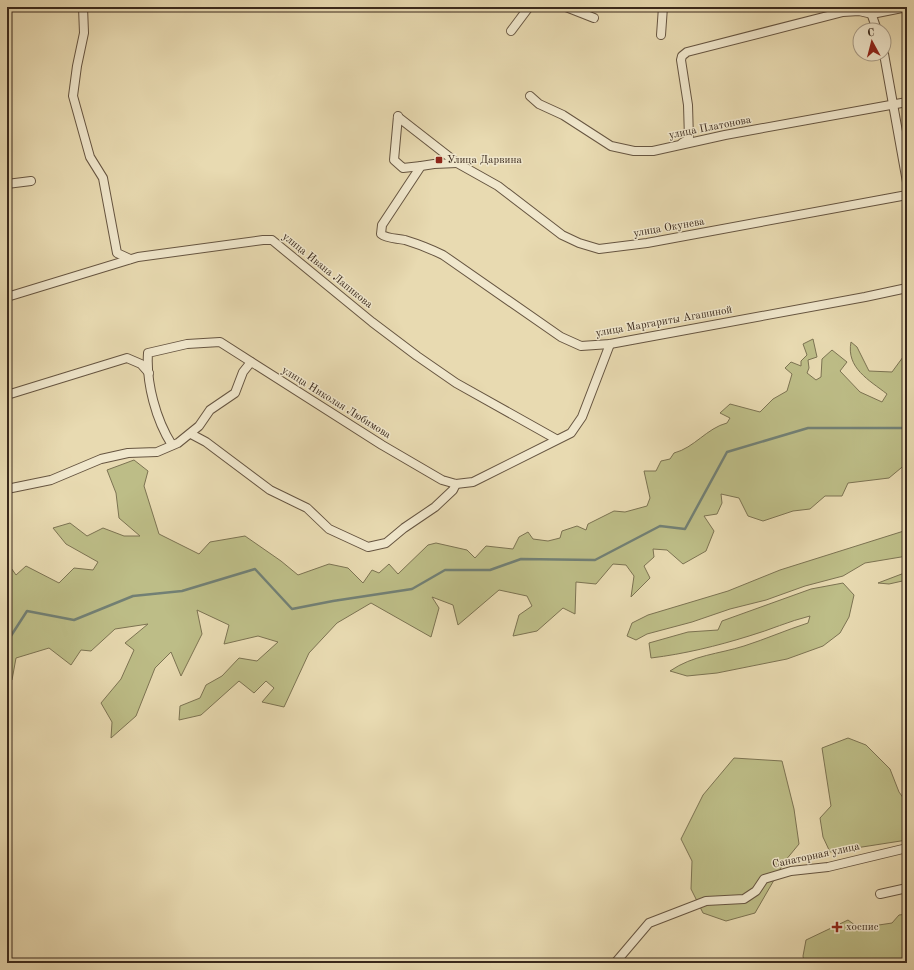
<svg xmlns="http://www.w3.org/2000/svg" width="914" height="970" viewBox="0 0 914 970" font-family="'Old Standard TT',serif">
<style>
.green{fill:#bdbd87;stroke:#7c7352}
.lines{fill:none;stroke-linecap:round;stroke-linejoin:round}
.stream{stroke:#728075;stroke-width:2.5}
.minor-casing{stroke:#665541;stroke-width:10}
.minor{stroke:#f0e7cc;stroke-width:8}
.poi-dot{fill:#8f2418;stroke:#f0e7cc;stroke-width:1.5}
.labels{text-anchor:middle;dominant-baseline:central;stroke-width:3;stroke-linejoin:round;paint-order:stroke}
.street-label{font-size:11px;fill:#3a291c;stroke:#f0e7cc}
.poi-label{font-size:11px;fill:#3a291c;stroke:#f0e7cc;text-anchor:start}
</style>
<rect width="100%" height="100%" fill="#e8dab1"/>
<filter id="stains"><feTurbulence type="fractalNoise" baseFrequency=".005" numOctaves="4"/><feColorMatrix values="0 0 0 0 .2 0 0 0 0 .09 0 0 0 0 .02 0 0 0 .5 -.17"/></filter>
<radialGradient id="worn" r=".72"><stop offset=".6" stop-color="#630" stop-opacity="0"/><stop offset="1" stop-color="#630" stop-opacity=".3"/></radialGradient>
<g class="green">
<path d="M 813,339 L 817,357 L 808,360 L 809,368 L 807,373 L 816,380 L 821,377 L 822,359 L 832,350 L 847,362 L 840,371 L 860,392 L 882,402 L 887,394 C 869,380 846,368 851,342 L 857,347 L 869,371 L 892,372 L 903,357 L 907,358 L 907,463 L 889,478 L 848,483 L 842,496 L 825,496 L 810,509 L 793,511 L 763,521 L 748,516 L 739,498 L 721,494 L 722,503 L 717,514 L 704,516 L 714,531 L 706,551 L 683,564 L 667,550 L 653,549 L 654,557 L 644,566 L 650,578 L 631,597 L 634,576 L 626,565 L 613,564 L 596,584 L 576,582 L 575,614 L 563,608 L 537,631 L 513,636 L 519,615 L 532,606 L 527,596 L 499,590 L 458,625 L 453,605 L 432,597 L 439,608 L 431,637 L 371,603 L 337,623 L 309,653 L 284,707 L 262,702 L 274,688 L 266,681 L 254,693 L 239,681 L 201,715 L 179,720 L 180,706 L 200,698 L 206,685 L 222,676 L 239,658 L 257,661 L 278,642 L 258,636 L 224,644 L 229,625 L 197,610 L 202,634 L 181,676 L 171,652 L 155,668 L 136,716 L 111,738 L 112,722 L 101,703 L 121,679 L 134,650 L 125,643 L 148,624 L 115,629 L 91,651 L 81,650 L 71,665 L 49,648 L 16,658 L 12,680 L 7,682 L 7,562 L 16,575 L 26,566 L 59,583 L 74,568 L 93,570 L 98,562 L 66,544 L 53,528 L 70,523 L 87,536 L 103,528 L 124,536 L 140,536 L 119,518 L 116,493 L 107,470 L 134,460 L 148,471 L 144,486 L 159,534 L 199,554 L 210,542 L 245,536 L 281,561 L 298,575 L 329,564 L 348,568 L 363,583 L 372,570 L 379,573 L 389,564 L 398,574 L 428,545 L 436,543 L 467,550 L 475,558 L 486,546 L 513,549 L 519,537 L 528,532 L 533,539 L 548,541 L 560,538 L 562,531 L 577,526 L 586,530 L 588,524 L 614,511 L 625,512 L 647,506 L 650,498 L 644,471 L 656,471 L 661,461 L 670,459 L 674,453 C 694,448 707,428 727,423 L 730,418 L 720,413 L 730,404 L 760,412 L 773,399 L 787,391 L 792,374 L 785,368 L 791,362 L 801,366 L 801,361 L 807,355 L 803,344 Z"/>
<path d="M 907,530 L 907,556 L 865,563 L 843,576 L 805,586 L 766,600 L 730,609 L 692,622 L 647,634 L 636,640 L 627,636 L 632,623 L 648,615 L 728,591 L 780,570 Z"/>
<path d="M 907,572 L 907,580 L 889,584 L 878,583 Z"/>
<path d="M 843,583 L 854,595 L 849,617 L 840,633 L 823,646 L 787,659 L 717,673 L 687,676 L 670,671 C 693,655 719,654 744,646 C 766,639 786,630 808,623 L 810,616 C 789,621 770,630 749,636 C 717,646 684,654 651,658 L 649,643 L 688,632 L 718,630 L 722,621 L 811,589 Z"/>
<path d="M 848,738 L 866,745 L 890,769 L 899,792 L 907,803 L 907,840 L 830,852 L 823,837 L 820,818 L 831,806 L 822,748 Z"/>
<path d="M 734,758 L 782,761 L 794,809 L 799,844 L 785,861 L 755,913 L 726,921 L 703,913 L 691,889 L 692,861 L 681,839 L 703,795 Z"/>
<path d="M 907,914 L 907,963 L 839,963 L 839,959 L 830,959 L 827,963 L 804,963 L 803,956 L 806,940 L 848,920 L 859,928 L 892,923 L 899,915 Z"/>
</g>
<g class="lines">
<path class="stream" d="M 7,642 L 27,611 L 74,620 L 133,596 L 182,591 L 255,569 L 292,609 L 333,601 L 412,589 L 445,570 L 490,570 L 521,559 L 595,560 L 660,526 L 685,529 L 727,452 L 808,428 L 907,428"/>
<defs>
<g id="minor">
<path d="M 83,7 L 84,33 L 77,66 L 73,96 L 90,157 L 103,178 L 117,253 L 130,259"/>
<path d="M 566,7 L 594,18"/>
<path d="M 869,7 L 877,30"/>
<path d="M 511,31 L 529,7"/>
<path d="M 661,35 L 663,7"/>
<path d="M 884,54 L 907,182"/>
<path d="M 530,96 L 539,104 L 563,115 L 611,146 L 634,151 L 653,151 L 725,135 L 907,102"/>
<path d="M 398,116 L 394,160 L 403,168 L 421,166"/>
<path d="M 398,117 L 457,163 L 498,186 L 562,235 L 579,243 L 599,249 L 647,243 L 907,195"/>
<path d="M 682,143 L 689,139 L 688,105 L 681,60 L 682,56 L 687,52 L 843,12 L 859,11 L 872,14 L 907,7"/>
<path d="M 457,163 L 434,164 L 421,166 L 382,225 L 381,234 C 387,239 397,238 405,240 C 418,244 431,249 443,255 L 561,337 L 581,346 L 610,344 L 865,297 L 907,288"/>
<path d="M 7,184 L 31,181"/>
<path d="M 7,297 L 138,257 L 263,240 L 272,240 L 372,322 L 417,356 L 456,383 L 556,439"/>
<path d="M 7,395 L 127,358 L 141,364 L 149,373"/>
<path d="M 191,434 L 206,442 L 270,490 L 307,508 L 329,529 L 368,547 L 386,543 L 404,528 L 435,507 L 453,490 L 456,484"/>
<path d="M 172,445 C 156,420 146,383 148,353 L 187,344 L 220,342 L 382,445 L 442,480 L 456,484 L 473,482 L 571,433 L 582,417 L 610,344"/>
<path d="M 7,489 L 51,480 L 101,459 L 128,453 L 157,452 L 178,443 L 199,426 L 210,410 L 235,393 L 243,372 L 251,362"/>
<path d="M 880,894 L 907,888"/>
<path d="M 615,963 L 649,923 L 706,901 L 744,899 L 756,891 L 764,879 L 791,871 L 828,867 L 907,848"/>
</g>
</defs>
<use href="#minor" class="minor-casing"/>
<use href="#minor" class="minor"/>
</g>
<g class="poi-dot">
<rect x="435" y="156" width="8" height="8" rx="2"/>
<path d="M835 921h4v4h4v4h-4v4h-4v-4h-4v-4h4z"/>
</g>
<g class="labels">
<g class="street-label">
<text transform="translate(710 128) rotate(-11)">улица Платонова</text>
<text transform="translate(669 228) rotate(-10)">улица Окунева</text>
<text transform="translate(327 271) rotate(39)">улица Ивана Лапикова</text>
<text transform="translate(664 322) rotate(-10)">улица Маргариты Агашиной</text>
<text transform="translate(336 403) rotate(32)">улица Николая Любимова</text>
<text transform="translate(816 856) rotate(-12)">Санаторная улица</text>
</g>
<g class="poi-label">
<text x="447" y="160">Улица Дарвина</text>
<text x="846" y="927">хоспис</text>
</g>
</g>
<rect width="914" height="970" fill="none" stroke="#e8dab1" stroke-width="24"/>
<rect x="8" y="8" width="898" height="954" fill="none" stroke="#3a291c" stroke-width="2"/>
<rect x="12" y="12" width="890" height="946" fill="none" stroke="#3a291c"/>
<g transform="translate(872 42) rotate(353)"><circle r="19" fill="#f0e7cc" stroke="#a79b86"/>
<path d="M0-3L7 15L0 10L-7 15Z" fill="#8f2418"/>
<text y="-6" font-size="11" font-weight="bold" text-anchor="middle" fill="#3a291c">С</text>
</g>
<rect width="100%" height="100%" filter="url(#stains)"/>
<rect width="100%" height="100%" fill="url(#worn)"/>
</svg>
